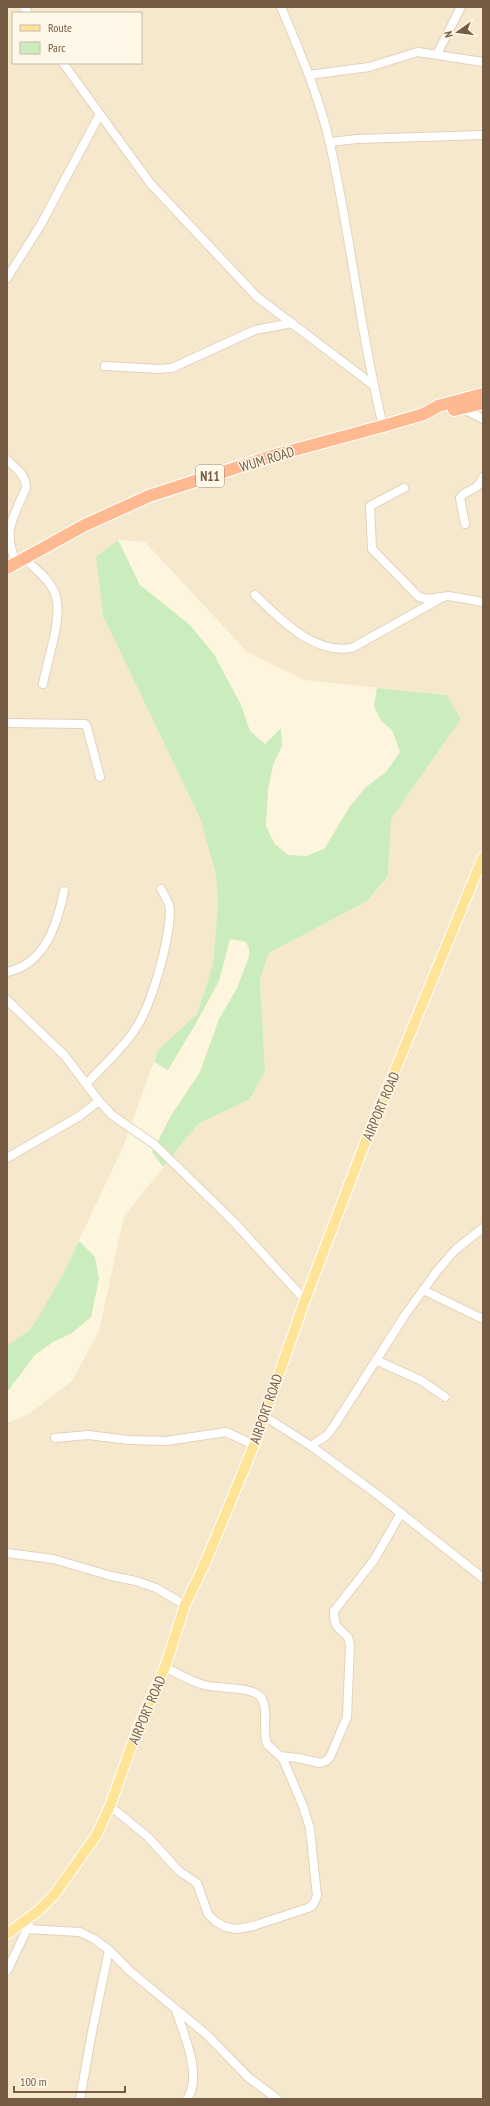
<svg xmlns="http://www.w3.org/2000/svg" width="490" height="2106" viewBox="0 0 490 2106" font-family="'PT Sans Narrow',sans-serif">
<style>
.residential{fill:#f6e8cd;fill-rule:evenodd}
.green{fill:#cbedbd}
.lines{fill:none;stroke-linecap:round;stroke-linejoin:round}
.minor-casing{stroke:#e3d2bb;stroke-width:10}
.major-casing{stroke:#fff;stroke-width:12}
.highway-casing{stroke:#fff;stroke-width:14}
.minor{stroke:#fff;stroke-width:8}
.major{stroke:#ffe396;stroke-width:10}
.highway{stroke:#feb990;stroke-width:12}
.labels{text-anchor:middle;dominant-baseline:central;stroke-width:3;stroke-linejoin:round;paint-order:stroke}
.shield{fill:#fff8e8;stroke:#a08b76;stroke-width:1}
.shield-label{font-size:13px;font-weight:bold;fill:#775c45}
.street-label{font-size:14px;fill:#775c45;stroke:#fff8e8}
</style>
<rect width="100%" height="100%" fill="#fef5df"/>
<path class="residential" d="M 7,7 L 483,7 L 483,2099 L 7,2099 L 7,1423 L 29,1414 L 72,1381 L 99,1331 L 124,1216 L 198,1124 L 250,1099 L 265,1071 L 260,980 L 269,953 L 367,901 L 388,876 L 391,819 L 461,719 L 447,695 L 304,680 L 247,652 L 145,542 L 118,540 L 96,557 L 103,616 L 200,818 L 208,844 L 216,874 L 218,904 L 213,964 L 197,1014 L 158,1050 L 123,1147 L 61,1278 L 31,1329 L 7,1346 ZM 13,13 L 141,13 L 141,63 L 13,63 Z"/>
<g class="green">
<path d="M 118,540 L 140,585 L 190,625 L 214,654 L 241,705 L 250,731 L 265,744 L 281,728 L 282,746 L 273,765 L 268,790 L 266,826 L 274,843 L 288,855 L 307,856 L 325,848 L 350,806 L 366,787 L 386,772 L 400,752 L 392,730 L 381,721 L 374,706 L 377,688 L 447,695 L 461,719 L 391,819 L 388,876 L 367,901 L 269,953 L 260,980 L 265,1071 L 250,1099 L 198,1124 L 163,1167 L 152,1152 L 172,1114 L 200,1072 L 219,1019 L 237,988 L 249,957 L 249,949 L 246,942 L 230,939 L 219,981 L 195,1025 L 168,1070 L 154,1062 L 158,1050 L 197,1014 L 213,964 L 218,904 L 216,874 L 200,818 L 103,616 L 96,557 Z"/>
<path d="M 79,1241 L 95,1257 L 99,1279 L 91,1317 L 72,1333 L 53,1342 L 35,1355 L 7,1392 L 7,1346 L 31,1329 L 61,1278 Z"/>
</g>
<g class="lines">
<defs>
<g id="minor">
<path d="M 24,7 L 28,13"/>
<path d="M 281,7 C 300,52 319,96 330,144 C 351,237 360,333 383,426"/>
<path d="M 437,54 L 461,7"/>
<path d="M 63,63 L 150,183 L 257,297 L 372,384"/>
<path d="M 309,75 L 369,67 L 418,52 L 483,62"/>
<path d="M 330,142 L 357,139 L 483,135"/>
<path d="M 7,278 L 40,226 L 100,114"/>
<path d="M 105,366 L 159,369 L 172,368 L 255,330 L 292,323"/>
<path d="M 462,408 L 483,419"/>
<path d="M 7,460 C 16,468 26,475 26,488 C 14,516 1,533 17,563"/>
<path d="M 404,488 L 370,506 L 372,549 L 419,597 L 428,599 L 449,596 L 483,602"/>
<path d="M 465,524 L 460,498 C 466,488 477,493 483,477"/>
<path d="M 25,559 C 35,569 48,578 54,591 C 65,613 47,660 43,684"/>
<path d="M 255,595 C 282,620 312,654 352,648 L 443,597"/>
<path d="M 7,723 L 85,724 L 87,727 L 100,777"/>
<path d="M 7,972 C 45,964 57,925 64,891"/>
<path d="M 7,1000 L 65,1056 L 99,1101 L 112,1115 L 155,1145 L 233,1221 L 305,1300"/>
<path d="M 87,1083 C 103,1066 121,1050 134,1031 C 152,1006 169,942 170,911 C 170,903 165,896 161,889"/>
<path d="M 7,1158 L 78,1117 L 99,1101"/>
<path d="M 423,1290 L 483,1319"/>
<path d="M 376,1360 L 422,1381 L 445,1397"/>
<path d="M 264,1416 L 311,1446 L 378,1495 L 483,1578"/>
<path d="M 55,1438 L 88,1435 L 129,1440 L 166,1441 L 226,1432 L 254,1445"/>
<path d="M 311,1446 L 327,1435 L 334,1426 L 405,1315 L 437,1271 L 455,1250 L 483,1228"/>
<path d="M 7,1553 L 53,1559 L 111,1576 L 136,1581 L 156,1588 L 185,1605"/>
<path d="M 280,1756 L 298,1758 L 320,1763 L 326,1761 L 330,1757 L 347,1717 L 350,1645 L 348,1637 C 338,1627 334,1628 334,1611 L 374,1560 L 401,1513"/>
<path d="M 110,1806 L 148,1837 L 179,1871 L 197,1883 L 208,1914 L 215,1921 L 225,1927 L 237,1929 L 253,1926 L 308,1908 L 313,1905 L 317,1896 L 310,1829 L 303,1806 L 283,1759 L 267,1744 C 262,1730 269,1713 262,1699 C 256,1686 218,1689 204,1685 C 190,1681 178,1674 165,1667"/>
<path d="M 26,1929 L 80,1932 L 94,1939 L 109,1950 L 131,1972 L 206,2034 L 248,2077 L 277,2099"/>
<path d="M 7,1971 L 29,1925"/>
<path d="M 176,2011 C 184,2034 203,2078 187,2099"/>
<path d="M 80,2099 L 92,2032 L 109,1950"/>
</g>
<path id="major" d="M 7,1934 L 38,1911 L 54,1895 L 96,1836 L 110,1806 L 138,1728 L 165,1667 L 185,1605 L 206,1561 L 254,1445 L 305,1300 L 363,1148 L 483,857"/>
<g id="highway">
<path d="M 454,410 L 483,403"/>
<path d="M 7,568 L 85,525 L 149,496 L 272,456 L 383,426 L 424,414 L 438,406 L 483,394"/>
</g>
</defs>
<use href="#minor" class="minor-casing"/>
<use href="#major" class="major-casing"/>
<use href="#highway" class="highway-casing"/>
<use href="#minor" class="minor"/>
<use href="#major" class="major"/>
<use href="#highway" class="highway"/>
</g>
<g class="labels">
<rect class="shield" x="196" y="465" width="28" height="22" rx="3"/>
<g class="shield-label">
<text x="210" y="476">N11</text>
</g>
<g class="street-label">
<text transform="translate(267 459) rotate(-17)">WUM ROAD</text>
<text transform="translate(381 1106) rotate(-67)">AIRPORT ROAD</text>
<text transform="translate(266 1409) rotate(-71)">AIRPORT ROAD</text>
<text transform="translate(147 1710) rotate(-67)">AIRPORT ROAD</text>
</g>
</g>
<rect width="490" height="2106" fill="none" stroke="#775c45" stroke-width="16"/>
<rect x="12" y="12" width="130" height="52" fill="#fff8e8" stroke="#c9baa7"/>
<rect x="20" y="25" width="20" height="6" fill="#ffe396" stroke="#c9baa7"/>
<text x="48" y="32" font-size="12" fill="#775c45">Route</text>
<rect x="20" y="42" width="20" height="12" fill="#cbedbd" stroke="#c9baa7"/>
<text x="48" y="52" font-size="12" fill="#775c45">Parc</text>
<g transform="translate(458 32) rotate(256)" stroke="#fff8e8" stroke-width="3" paint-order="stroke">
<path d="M0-3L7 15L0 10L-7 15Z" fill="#775c45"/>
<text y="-6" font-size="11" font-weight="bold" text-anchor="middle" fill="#775c45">N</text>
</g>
<path d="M14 2086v6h111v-6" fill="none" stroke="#775c45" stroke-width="2"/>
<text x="20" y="2086" font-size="12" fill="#775c45" stroke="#fff8e8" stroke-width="3" paint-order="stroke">100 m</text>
</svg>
